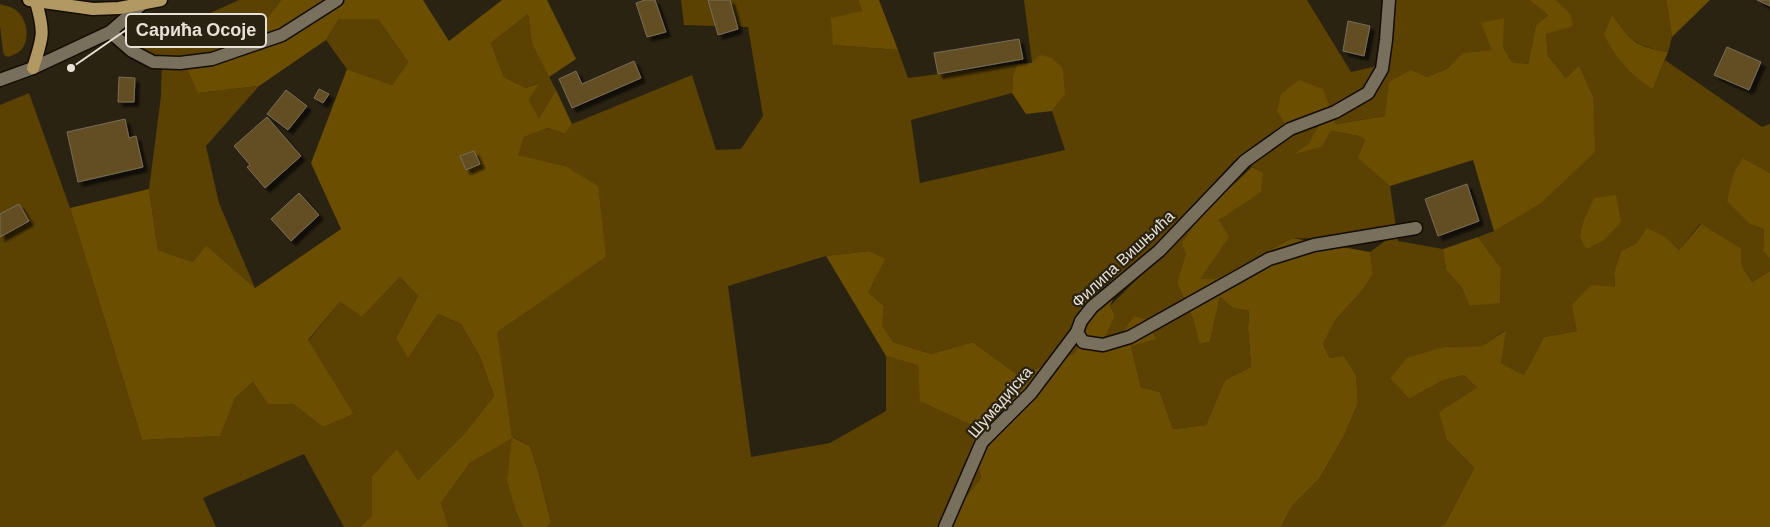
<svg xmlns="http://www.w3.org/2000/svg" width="1770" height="527" viewBox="0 0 1770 527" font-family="'DM Sans',sans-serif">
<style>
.green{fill:#5b4202}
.forest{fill:#6b4e00}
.building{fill:#634e20;stroke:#786e5b;filter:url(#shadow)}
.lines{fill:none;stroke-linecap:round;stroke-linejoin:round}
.minor-casing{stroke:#130c01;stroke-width:15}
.major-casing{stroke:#130c01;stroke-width:15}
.minor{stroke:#786f5c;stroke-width:12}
.major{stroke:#b29863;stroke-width:12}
.labels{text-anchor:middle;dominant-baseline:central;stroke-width:4.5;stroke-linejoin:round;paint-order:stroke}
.street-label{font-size:16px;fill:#e7e1d7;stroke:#2b2312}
.leader{fill:none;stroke:#e7e1d7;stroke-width:2}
.callout-dot{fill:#e7e1d7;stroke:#2b2312;stroke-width:2}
.callout{fill:#2b2312;stroke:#e7e1d7;stroke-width:2}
.callout-label{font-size:18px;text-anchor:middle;font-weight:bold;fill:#e7e1d7}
</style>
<defs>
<filter id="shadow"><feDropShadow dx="4.5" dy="4.5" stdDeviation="1" flood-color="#0009"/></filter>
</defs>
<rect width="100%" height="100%" fill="#2b2312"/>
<g class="green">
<path d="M 239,0 L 281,0 L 268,17 L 228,40 L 198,93 L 259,86 L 206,146 L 219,203 L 255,288 L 206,245 L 193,262 L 158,250 L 149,189 L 161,96 L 162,56 L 149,55 L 139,45 Z"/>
<path d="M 681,0 L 858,0 L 862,11 L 833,45 L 898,50 L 908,78 L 1017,64 L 1013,75 L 1012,93 L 911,120 L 920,183 L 1065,150 L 1052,111 L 1065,93 L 1032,63 L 1024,0 L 1307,0 L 1351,72 L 1377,66 L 1383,0 L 1529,0 L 1548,15 L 1536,25 L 1528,64 L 1512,62 L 1503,47 L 1503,18 L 1493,50 L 1462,53 L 1447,69 L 1426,77 L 1385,116 L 1336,124 L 1330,107 L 1285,124 L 1320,125 L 1309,143 L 1295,153 L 1330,131 L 1359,136 L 1365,140 L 1359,158 L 1390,186 L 1398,241 L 1443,249 L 1446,270 L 1462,288 L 1471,306 L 1500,302 L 1501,268 L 1478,237 L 1494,231 L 1593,96 L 1579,65 L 1566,78 L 1548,56 L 1546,34 L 1570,13 L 1556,0 L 1666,0 L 1672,37 L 1668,52 C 1635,46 1631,41 1612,15 L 1653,89 L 1665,60 L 1762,127 L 1770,124 L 1770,173 L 1743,158 L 1750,224 L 1764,229 L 1763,251 L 1770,259 L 1770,271 L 1752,282 L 1742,266 L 1741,248 L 1700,224 L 1679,250 L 1667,238 L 1637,243 L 1621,251 L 1614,272 L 1615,288 L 1577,331 L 1544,337 L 1524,375 L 1501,363 L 1505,330 L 1482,346 L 1444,347 L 1390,377 L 1409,399 L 1444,380 L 1464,375 L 1478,389 L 1447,440 L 1474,468 L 1445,524 L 1439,527 L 1281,527 L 1292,506 L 1319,479 L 1344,436 L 1358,403 L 1356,375 L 1344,356 L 1330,358 L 1323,344 L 1336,319 L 1362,291 L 1373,274 L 1370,252 L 1385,241 L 1292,238 L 1215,279 L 1199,279 L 1228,237 L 1219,221 L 1263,172 L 1236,159 L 1164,237 L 1124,274 L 1121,267 L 1088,325 L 1075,353 L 1019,376 L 973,342 L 931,354 L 893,342 L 881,326 L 884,306 L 868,292 L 869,251 L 826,256 L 728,286 L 751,457 L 830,443 L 886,411 L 886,356 L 918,364 L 921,401 L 969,424 L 981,478 L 942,527 L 547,527 L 551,521 L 539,474 L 530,446 L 513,437 L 517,514 L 523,527 L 449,527 L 441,503 L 470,463 L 512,437 L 496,332 L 606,257 L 565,166 L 517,155 L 524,137 L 548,128 L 565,134 L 572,124 L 692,75 L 716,150 L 741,149 L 763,116 L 748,27 L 684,25 Z"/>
<path d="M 0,4 C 6,6 14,7 18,12 C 27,20 30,39 22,49 C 19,53 13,55 8,57 L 4,55 L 3,51 L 0,26 Z"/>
<path d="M 528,14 L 532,44 L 556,90 L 539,120 L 529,100 L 538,83 L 526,88 L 504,77 L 491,43 Z"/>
<path d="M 339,19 L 378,19 L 408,62 L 392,85 L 347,69 L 326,40 Z"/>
<path d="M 29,93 L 70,208 L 142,440 L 219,436 L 235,398 L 253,382 L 268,403 L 293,404 L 323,427 L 354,414 L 308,341 L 340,302 L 362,317 L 400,277 L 418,296 L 396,338 L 408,357 L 438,314 L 461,324 L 480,357 L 494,396 L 464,434 L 418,480 L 397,450 L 372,476 L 372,516 L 360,527 L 344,527 L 304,454 L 203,498 L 216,527 L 0,527 L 0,105 Z"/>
<path d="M 1201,215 L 1177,283 L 1193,319 L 1201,344 L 1210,342 L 1220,297 L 1233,308 L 1249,311 L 1248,329 L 1251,367 L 1225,380 L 1206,425 L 1173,429 L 1160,392 L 1141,387 L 1131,346 L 1124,331 L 1105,338 L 1115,316 L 1110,306 Z"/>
</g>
<g class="forest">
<path d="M 281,0 L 423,0 L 449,41 L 502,0 L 547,0 L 576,59 L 549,77 L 532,44 L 528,14 L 491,43 L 504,77 L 526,88 L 539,83 L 529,100 L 539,119 L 556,90 L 572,124 L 565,134 L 548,128 L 524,137 L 518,155 L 565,166 L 598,186 L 606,257 L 497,332 L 512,437 L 530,446 L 539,474 L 551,522 L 547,527 L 523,527 L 517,514 L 507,480 L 512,438 L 470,463 L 441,503 L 449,527 L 360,527 L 372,516 L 372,476 L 397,449 L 418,480 L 464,434 L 494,396 L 480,357 L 461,324 L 438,314 L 408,358 L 396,338 L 418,296 L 400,277 L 362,317 L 340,302 L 308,340 L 354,414 L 323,427 L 293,404 L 268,404 L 253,382 L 235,398 L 220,436 L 142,440 L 70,208 L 149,189 L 158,250 L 193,262 L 206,245 L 255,288 L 341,229 L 311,163 L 347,69 L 392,85 L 408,62 L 378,19 L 339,19 L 326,40 L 259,86 L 198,93 L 182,57 L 217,53 L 228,40 L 268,17 Z"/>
<path d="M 858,0 L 879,0 L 898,50 L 833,45 L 831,18 L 862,11 Z"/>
<path d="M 1529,0 L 1556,0 L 1570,13 L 1573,26 L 1546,34 L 1548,56 L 1566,78 L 1579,65 L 1593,96 L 1595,152 L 1541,203 L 1494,231 L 1473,160 L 1390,186 L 1358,158 L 1365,140 L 1359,136 L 1331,131 L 1321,147 L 1294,154 L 1309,143 L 1319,125 L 1285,124 L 1277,111 L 1281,94 L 1299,80 L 1323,89 L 1336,124 L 1385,116 L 1389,82 L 1411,70 L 1426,77 L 1447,69 L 1462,53 L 1492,50 L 1481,23 L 1504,18 L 1503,47 L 1512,62 L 1528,64 L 1536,25 L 1548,15 Z"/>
<path d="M 1666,0 L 1710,0 L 1672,37 Z"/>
<path d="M 1612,15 C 1632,42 1634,46 1668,52 L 1653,89 C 1631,76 1616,58 1604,35 Z"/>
<path d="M 1040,55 L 1052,58 L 1063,69 L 1065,94 L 1052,111 L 1026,114 L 1012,93 L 1013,75 L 1017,64 L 1032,63 Z"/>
<path d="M 1743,158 L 1770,173 L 1770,259 L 1763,251 L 1764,229 L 1750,224 L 1727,201 L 1734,173 Z"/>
<path d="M 1252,167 L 1263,172 L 1261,192 L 1219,220 L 1229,237 L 1200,279 L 1215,279 L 1292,238 L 1370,252 L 1373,274 L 1362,291 L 1336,319 L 1323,344 L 1330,358 L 1344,356 L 1356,375 L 1358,403 L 1344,436 L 1319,479 L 1292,506 L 1281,527 L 942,527 L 981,478 L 969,424 L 920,401 L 918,365 L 886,356 L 826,256 L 869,251 L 885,259 L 868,292 L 884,306 L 882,326 L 893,342 L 931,354 L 973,342 L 1019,376 L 1075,353 L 1088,325 L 1074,296 L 1102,275 L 1121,266 L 1124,274 L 1110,306 L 1115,316 L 1105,338 L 1124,331 L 1134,316 L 1145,319 L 1156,339 L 1131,346 L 1141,387 L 1160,392 L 1173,429 L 1206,425 L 1225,380 L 1251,367 L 1248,329 L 1249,311 L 1233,308 L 1220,297 L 1210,342 L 1200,344 L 1193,319 L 1177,283 L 1186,254 L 1182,243 L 1201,215 Z"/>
<path d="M 1616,195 L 1621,222 L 1604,240 L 1586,249 L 1580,236 L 1584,220 L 1594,198 Z"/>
<path d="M 1701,224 L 1741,248 L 1742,266 L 1752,282 L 1770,271 L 1770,527 L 1439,527 L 1445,524 L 1474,468 L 1447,440 L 1439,412 L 1477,388 L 1464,375 L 1444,380 L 1409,399 L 1390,378 L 1407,358 L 1444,347 L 1482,346 L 1506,330 L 1501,363 L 1524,375 L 1544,337 L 1577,331 L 1572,305 L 1591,285 L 1615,287 L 1614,272 L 1621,251 L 1637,243 L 1647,228 L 1667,238 L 1679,250 Z"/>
<path d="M 1478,237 L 1501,268 L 1500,303 L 1470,306 L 1462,288 L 1446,270 L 1443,249 Z"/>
</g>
<g class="building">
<path d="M 645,0 L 655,0 L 666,32 L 647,37 L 636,3 Z"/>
<path d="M 708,0 L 730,0 L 738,29 L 718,35 Z"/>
<path d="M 1757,0 L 1770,0 L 1770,6 Z"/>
<path d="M 1348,21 L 1370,26 L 1364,56 L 1343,51 Z"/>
<path d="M 1019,39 L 1023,59 L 938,74 L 934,53 Z"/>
<path d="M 1727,47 L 1761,62 L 1749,90 L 1714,75 Z"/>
<path d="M 634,61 L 641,78 L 572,108 L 559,79 L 576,71 L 582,84 Z"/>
<path d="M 119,77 L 135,78 L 134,102 L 118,102 Z"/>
<path d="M 319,89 L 329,94 L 323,103 L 314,98 Z"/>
<path d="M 286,90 L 307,106 L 288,130 L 267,114 Z"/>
<path d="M 267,117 L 301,156 L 265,188 L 247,167 L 250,165 L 234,146 Z"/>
<path d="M 125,119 L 129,138 L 136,136 L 143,167 L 78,182 L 67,132 Z"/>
<path d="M 474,151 L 480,164 L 466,170 L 460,156 Z"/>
<path d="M 1467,184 L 1479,221 L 1438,236 L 1425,199 Z"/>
<path d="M 299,193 L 319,215 L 291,241 L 271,219 Z"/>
<path d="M 19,204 L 29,221 L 0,237 L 0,214 Z"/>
</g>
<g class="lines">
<defs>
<g id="minor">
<path d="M 1389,0 L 1386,40 L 1382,69 L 1368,93 L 1335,112 L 1290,129 L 1245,161 L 1159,251 L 1092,307 L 1081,321 L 1077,332 L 1083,342 L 1103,345 L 1130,337 L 1269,259 L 1314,245 L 1416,228"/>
<path d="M 110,32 L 132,51 L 153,62 L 180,63 L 212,59 L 282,35 L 337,0"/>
<path d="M 0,80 L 33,68 L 110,32 L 141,5"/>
<path d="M 945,527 L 982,442 L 1031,393 L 1077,332"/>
</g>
<g id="major">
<path d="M 29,0 L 93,9 L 119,8 L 161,0"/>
<path d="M 33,68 C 43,37 45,33 36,2"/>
</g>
</defs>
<use href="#minor" class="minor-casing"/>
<use href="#major" class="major-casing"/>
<use href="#minor" class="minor"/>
<use href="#major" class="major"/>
</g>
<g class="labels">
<g class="street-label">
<text transform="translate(1123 259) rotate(-43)">Филипа Вишњића</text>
<text transform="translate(1000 402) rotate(-49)">Шумадијска</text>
</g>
</g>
<path class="leader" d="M71 68L126 30"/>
<circle class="callout-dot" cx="71" cy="68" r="5"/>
<rect class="callout" x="126" y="14" width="140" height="33" rx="5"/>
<g class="callout-label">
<text x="196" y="36">Сарића Осоје</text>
</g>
</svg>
